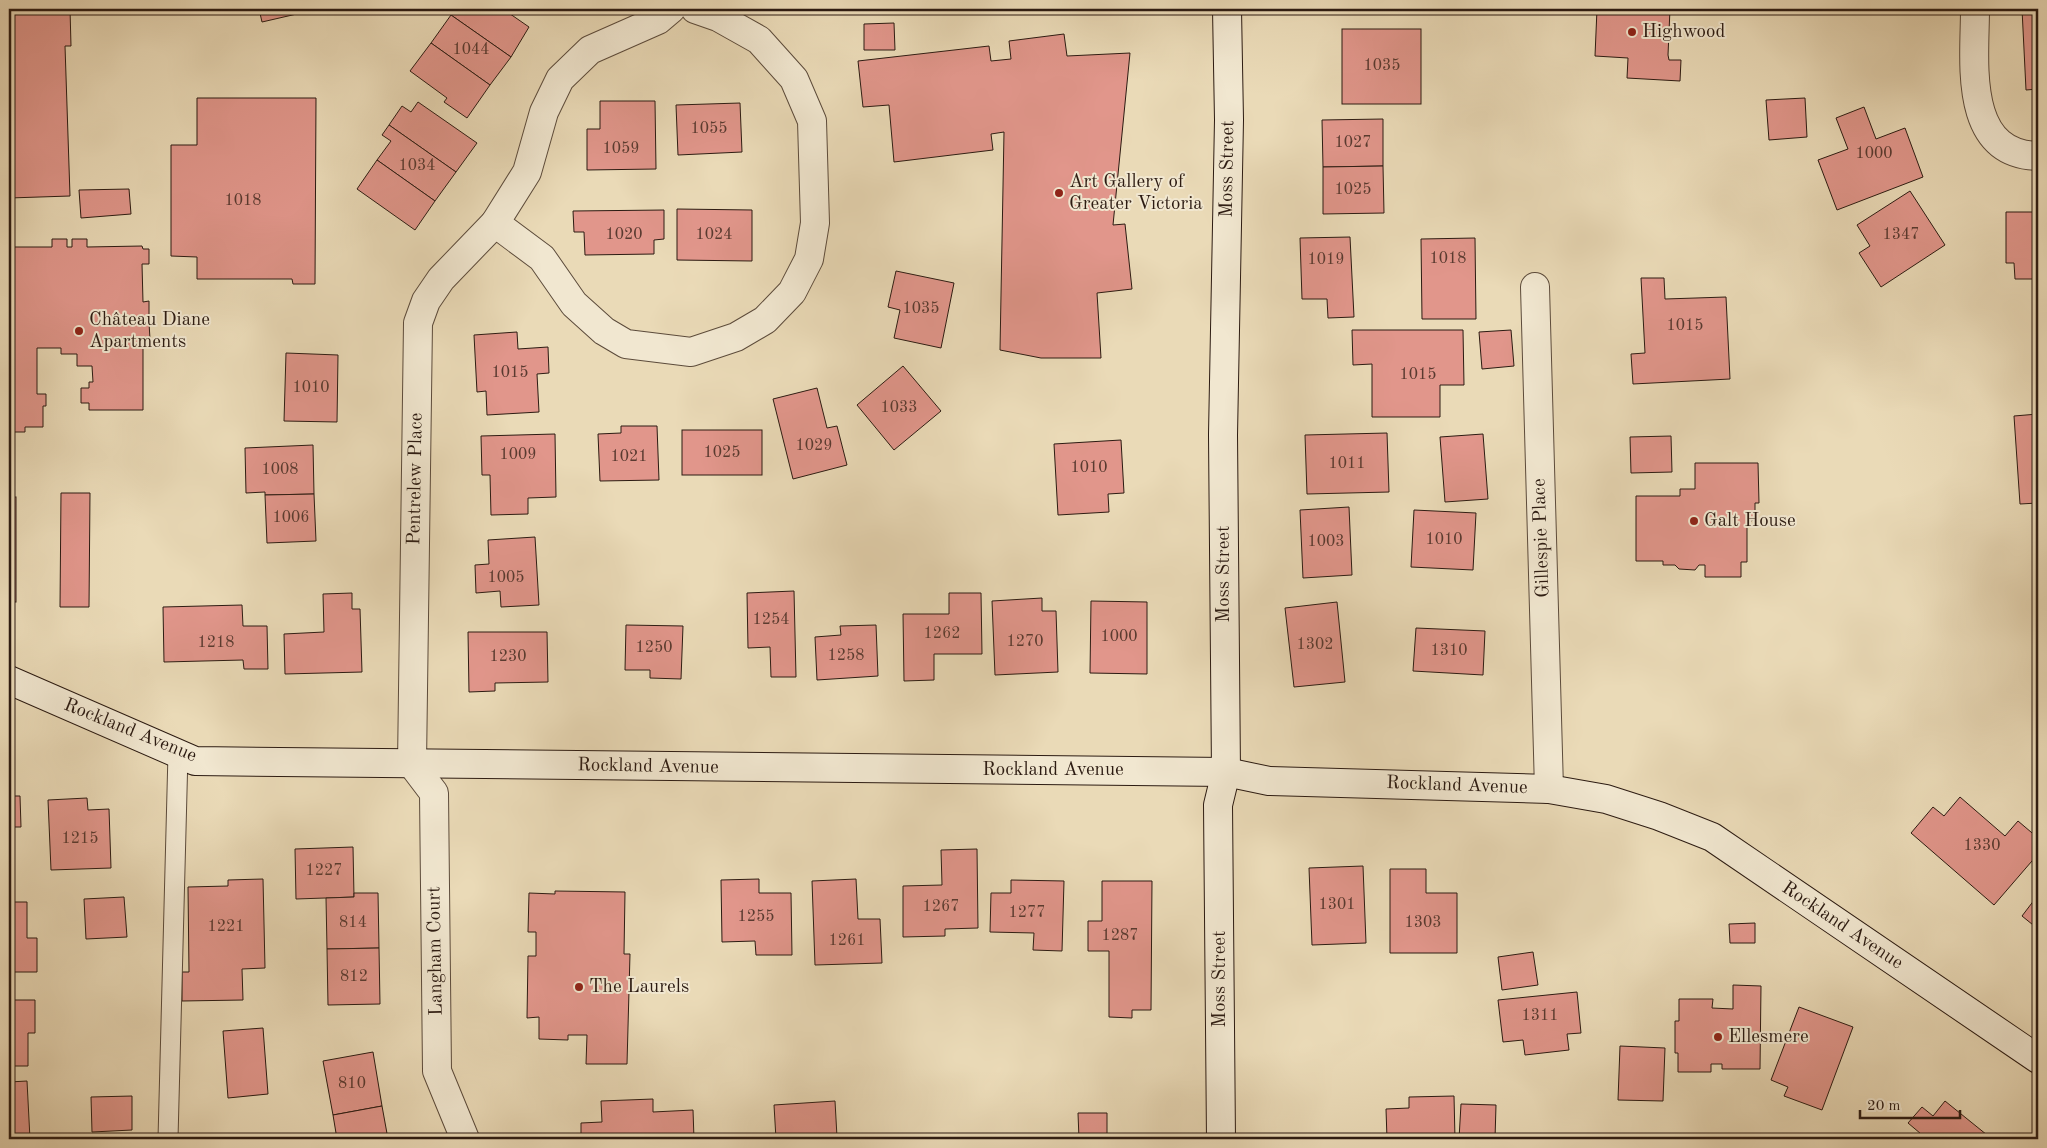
<svg xmlns="http://www.w3.org/2000/svg" width="2047" height="1148" viewBox="0 0 2047 1148" font-family="'Old Standard TT',serif">
<style>
.building{fill:#e1968b;stroke:#2c1b12}
.lines{fill:none;stroke-linecap:round;stroke-linejoin:round}
.lane-casing{stroke:#5c4b3b;stroke-width:21}
.street-casing{stroke:#5c4b3b;stroke-width:30}
.secondary-casing{stroke:#2c1b12;stroke-width:30}
.lane{stroke:#f1e7d0;stroke-width:19}
.street{stroke:#f1e7d0;stroke-width:28}
.secondary{stroke:#f1e7d0;stroke-width:28}
.poi-dot{fill:#8f2418;stroke:#f1e7d0;stroke-width:2}
.labels{text-anchor:middle;dominant-baseline:central;stroke-width:4;stroke-linejoin:round;paint-order:stroke}
.number-label{font-size:16px;fill:#593a30}
.poi-label{font-size:19px;fill:#2c1b12;stroke:#f1e7d0;text-anchor:start}
.street-label{font-size:19px;fill:#2c1b12;stroke:#f1e7d0}
</style>
<rect width="100%" height="100%" fill="#eadab7"/>
<filter id="stains"><feTurbulence type="fractalNoise" baseFrequency=".004" numOctaves="4"/><feColorMatrix values="0 0 0 0 .2 0 0 0 0 .09 0 0 0 0 .02 0 0 0 .5 -.17"/></filter>
<radialGradient id="worn" r=".72"><stop offset=".6" stop-color="#630" stop-opacity="0"/><stop offset="1" stop-color="#630" stop-opacity=".3"/></radialGradient>
<g class="building">
<path d="M 9,9 L 70,9 L 71,46 L 65,46 L 70,196 L 9,198 Z"/>
<path d="M 259,9 L 303,9 L 300,9 L 301,13 L 262,22 Z"/>
<path d="M 455,9 L 503,9 L 529,27 L 511,57 L 451,15 Z"/>
<path d="M 1327,9 L 1380,9 L 1380,10 L 1327,12 Z"/>
<path d="M 1597,9 L 1670,9 L 1668,55 L 1669,60 L 1681,60 L 1680,81 L 1627,78 L 1628,58 L 1595,56 Z"/>
<path d="M 2022,9 L 2038,9 L 2038,89 L 2026,90 Z"/>
<path d="M 451,15 L 511,57 L 490,85 L 431,43 Z"/>
<path d="M 894,23 L 895,50 L 864,50 L 864,24 Z"/>
<rect x="1342" y="29" width="79" height="75"/>
<path d="M 1064,34 L 1067,56 L 1130,53 L 1113,225 L 1125,224 L 1132,289 L 1097,293 L 1101,358 L 1041,358 L 1000,350 L 1004,132 L 991,134 L 993,150 L 894,162 L 889,105 L 863,107 L 858,61 L 989,46 L 991,61 L 1011,59 L 1009,41 Z"/>
<path d="M 431,43 L 490,85 L 467,118 L 444,102 L 447,98 L 410,71 Z"/>
<path d="M 197,98 L 316,98 L 315,284 L 293,284 L 292,279 L 197,279 L 197,257 L 171,256 L 171,145 L 197,145 Z"/>
<path d="M 1805,98 L 1807,137 L 1769,140 L 1766,100 Z"/>
<path d="M 600,101 L 655,101 L 656,169 L 587,170 L 587,129 L 600,129 Z"/>
<path d="M 418,102 L 477,143 L 456,172 L 389,125 L 402,106 L 411,112 Z"/>
<path d="M 740,103 L 742,152 L 678,155 L 676,105 Z"/>
<path d="M 1864,107 L 1876,139 L 1905,128 L 1923,177 L 1837,210 L 1818,160 L 1848,149 L 1836,118 Z"/>
<path d="M 1383,119 L 1383,166 L 1323,167 L 1322,120 Z"/>
<path d="M 389,125 L 456,172 L 435,201 L 377,160 L 391,141 L 382,135 Z"/>
<path d="M 377,160 L 435,201 L 415,230 L 357,189 Z"/>
<path d="M 1383,166 L 1384,213 L 1323,214 L 1323,167 Z"/>
<path d="M 129,189 L 131,214 L 81,218 L 79,190 Z"/>
<path d="M 1910,191 L 1945,245 L 1881,287 L 1859,253 L 1870,246 L 1857,225 Z"/>
<path d="M 677,209 L 752,210 L 752,261 L 677,260 Z"/>
<path d="M 664,210 L 664,239 L 654,240 L 654,254 L 585,255 L 584,232 L 574,232 L 573,211 Z"/>
<path d="M 2006,212 L 2038,212 L 2038,279 L 2015,279 L 2014,263 L 2006,263 Z"/>
<path d="M 1350,237 L 1354,317 L 1328,318 L 1327,299 L 1302,299 L 1300,238 Z"/>
<path d="M 1475,238 L 1476,319 L 1422,319 L 1421,239 Z"/>
<path d="M 52,239 L 67,239 L 67,247 L 72,247 L 72,239 L 87,239 L 87,247 L 142,246 L 143,249 L 149,249 L 149,264 L 142,264 L 143,302 L 149,301 L 149,318 L 143,318 L 143,323 L 149,323 L 150,339 L 143,339 L 143,410 L 89,410 L 89,403 L 81,403 L 81,388 L 89,388 L 89,382 L 93,382 L 92,366 L 77,366 L 77,354 L 61,354 L 61,348 L 37,348 L 37,394 L 46,394 L 46,406 L 43,406 L 43,427 L 25,427 L 25,432 L 14,432 L 14,435 L 9,435 L 9,247 L 52,247 Z"/>
<path d="M 896,271 L 954,283 L 941,348 L 894,338 L 900,310 L 888,307 Z"/>
<path d="M 1641,278 L 1664,278 L 1665,299 L 1726,297 L 1730,379 L 1633,384 L 1631,354 L 1645,353 Z"/>
<path d="M 1352,330 L 1463,330 L 1464,385 L 1440,385 L 1440,417 L 1372,417 L 1372,364 L 1353,365 Z"/>
<path d="M 1511,330 L 1514,366 L 1482,369 L 1479,332 Z"/>
<path d="M 517,332 L 518,349 L 548,347 L 549,373 L 537,374 L 539,412 L 487,415 L 486,391 L 477,392 L 474,335 Z"/>
<path d="M 286,353 L 338,355 L 337,422 L 284,421 Z"/>
<path d="M 903,366 L 941,411 L 894,450 L 857,405 Z"/>
<path d="M 817,388 L 827,428 L 837,426 L 847,465 L 793,479 L 773,399 Z"/>
<path d="M 2038,414 L 2038,503 L 2020,504 L 2014,416 Z"/>
<path d="M 621,426 L 657,426 L 659,480 L 600,481 L 598,434 L 621,433 Z"/>
<rect x="682" y="430" width="80" height="45"/>
<path d="M 1387,433 L 1389,492 L 1307,494 L 1305,435 Z"/>
<path d="M 555,434 L 556,497 L 528,498 L 528,514 L 491,515 L 490,475 L 482,475 L 481,436 Z"/>
<path d="M 1483,434 L 1488,499 L 1445,502 L 1440,437 Z"/>
<path d="M 1671,436 L 1672,472 L 1631,473 L 1630,437 Z"/>
<path d="M 1121,440 L 1124,493 L 1108,494 L 1109,512 L 1058,515 L 1054,444 Z"/>
<path d="M 313,445 L 314,494 L 265,495 L 265,492 L 246,493 L 245,448 Z"/>
<path d="M 1695,463 L 1758,463 L 1759,503 L 1755,503 L 1755,519 L 1747,523 L 1747,562 L 1741,562 L 1741,577 L 1705,577 L 1705,565 L 1699,565 L 1695,570 L 1679,569 L 1675,565 L 1663,565 L 1663,561 L 1636,561 L 1636,496 L 1680,496 L 1680,489 L 1695,489 Z"/>
<path d="M 61,493 L 90,493 L 89,607 L 60,607 Z"/>
<path d="M 314,494 L 316,541 L 267,543 L 265,495 Z"/>
<rect x="9" y="497" width="7" height="105"/>
<path d="M 1349,507 L 1352,575 L 1303,578 L 1300,510 Z"/>
<path d="M 1414,510 L 1476,513 L 1473,570 L 1411,567 Z"/>
<path d="M 535,537 L 539,605 L 501,607 L 500,591 L 476,593 L 475,565 L 489,564 L 488,540 Z"/>
<path d="M 794,591 L 796,677 L 771,677 L 770,647 L 748,648 L 747,593 Z"/>
<path d="M 352,593 L 352,609 L 360,609 L 362,672 L 285,674 L 284,634 L 324,632 L 323,594 Z"/>
<path d="M 949,593 L 981,593 L 982,654 L 934,654 L 934,680 L 904,681 L 903,614 L 949,614 Z"/>
<path d="M 1042,598 L 1042,611 L 1056,611 L 1058,672 L 995,675 L 992,601 Z"/>
<path d="M 1091,601 L 1147,602 L 1147,674 L 1090,673 Z"/>
<path d="M 1337,602 L 1345,682 L 1294,687 L 1285,608 Z"/>
<path d="M 242,605 L 243,626 L 267,626 L 268,669 L 244,669 L 243,660 L 164,662 L 163,607 Z"/>
<path d="M 626,625 L 683,626 L 681,679 L 650,678 L 650,670 L 625,670 Z"/>
<path d="M 876,625 L 878,676 L 817,680 L 815,637 L 841,635 L 840,626 Z"/>
<path d="M 1416,628 L 1485,631 L 1483,675 L 1413,671 Z"/>
<path d="M 468,632 L 547,632 L 548,682 L 495,683 L 495,691 L 469,692 Z"/>
<path d="M 9,776 L 11,776 L 11,796 L 20,796 L 21,827 L 13,827 L 14,883 L 9,884 Z"/>
<path d="M 1960,797 L 2005,836 L 2018,821 L 2038,838 L 2038,854 L 1994,905 L 1911,833 L 1933,807 L 1944,816 Z"/>
<path d="M 87,798 L 88,810 L 109,809 L 111,868 L 51,870 L 48,800 Z"/>
<path d="M 353,847 L 354,897 L 296,899 L 295,849 Z"/>
<path d="M 977,849 L 978,928 L 945,929 L 945,936 L 903,937 L 903,886 L 942,885 L 941,850 Z"/>
<path d="M 1363,866 L 1366,943 L 1312,945 L 1309,868 Z"/>
<path d="M 1390,869 L 1426,869 L 1426,893 L 1457,893 L 1457,953 L 1390,953 Z"/>
<path d="M 263,879 L 265,968 L 242,969 L 243,1000 L 182,1001 L 182,972 L 189,972 L 188,887 L 228,886 L 228,880 Z"/>
<path d="M 759,879 L 759,893 L 791,893 L 792,955 L 756,955 L 755,941 L 722,942 L 721,880 Z"/>
<path d="M 856,879 L 858,919 L 880,919 L 882,963 L 815,965 L 812,881 Z"/>
<path d="M 1011,880 L 1064,881 L 1062,951 L 1033,950 L 1034,933 L 990,932 L 991,893 L 1011,893 Z"/>
<path d="M 1102,881 L 1152,881 L 1151,1010 L 1132,1010 L 1132,1018 L 1109,1017 L 1109,951 L 1088,951 L 1088,921 L 1102,921 Z"/>
<path d="M 555,891 L 625,892 L 624,954 L 630,954 L 627,1064 L 586,1064 L 587,1035 L 568,1035 L 568,1040 L 539,1039 L 539,1017 L 527,1018 L 528,956 L 536,956 L 536,932 L 528,932 L 529,893 L 555,894 Z"/>
<path d="M 354,893 L 378,893 L 379,948 L 327,949 L 326,898 L 354,897 Z"/>
<path d="M 2038,895 L 2038,929 L 2022,916 Z"/>
<path d="M 124,897 L 127,937 L 86,939 L 84,899 Z"/>
<path d="M 9,902 L 27,902 L 27,938 L 37,938 L 37,972 L 9,972 Z"/>
<path d="M 1755,923 L 1755,943 L 1730,943 L 1729,924 Z"/>
<path d="M 379,948 L 380,1004 L 328,1005 L 327,949 Z"/>
<path d="M 1533,952 L 1538,985 L 1502,990 L 1498,957 Z"/>
<path d="M 1733,985 L 1761,986 L 1760,1069 L 1722,1069 L 1722,1064 L 1711,1064 L 1711,1072 L 1678,1072 L 1678,1053 L 1675,1053 L 1675,1021 L 1679,1021 L 1679,999 L 1713,999 L 1712,1008 L 1733,1009 Z"/>
<path d="M 1577,992 L 1581,1033 L 1567,1034 L 1569,1050 L 1525,1055 L 1523,1040 L 1503,1042 L 1498,1000 Z"/>
<path d="M 9,1000 L 35,1000 L 35,1033 L 28,1033 L 28,1066 L 9,1066 Z"/>
<path d="M 1799,1007 L 1853,1027 L 1822,1110 L 1784,1096 L 1788,1087 L 1771,1080 Z"/>
<path d="M 263,1028 L 268,1094 L 228,1098 L 223,1031 Z"/>
<path d="M 1620,1046 L 1665,1048 L 1663,1101 L 1618,1100 Z"/>
<path d="M 373,1052 L 382,1106 L 333,1115 L 323,1061 Z"/>
<path d="M 27,1081 L 30,1139 L 9,1139 L 9,1082 Z"/>
<path d="M 132,1096 L 132,1130 L 92,1132 L 91,1097 Z"/>
<path d="M 1454,1096 L 1455,1139 L 1387,1139 L 1386,1109 L 1409,1108 L 1409,1097 Z"/>
<path d="M 653,1099 L 653,1112 L 693,1110 L 694,1139 L 581,1139 L 581,1123 L 602,1122 L 601,1101 Z"/>
<path d="M 835,1101 L 837,1137 L 776,1139 L 774,1105 Z"/>
<path d="M 1945,1101 L 1992,1139 L 1927,1139 L 1908,1123 L 1922,1107 L 1933,1116 Z"/>
<path d="M 1461,1104 L 1496,1105 L 1495,1139 L 1459,1139 Z"/>
<path d="M 382,1106 L 388,1139 L 337,1139 L 333,1115 Z"/>
<path d="M 1078,1113 L 1107,1113 L 1107,1139 L 1079,1139 Z"/>
</g>
<g class="lines">
<defs>
<path id="lane" d="M 168,1139 L 178,753"/>
<g id="street">
<path d="M 671,9 L 658,20 L 590,50 L 560,79 L 544,112 L 527,172 L 495,223 L 542,258 L 574,304 L 604,331 L 626,344 L 691,352 L 736,337 L 765,320 L 792,292 L 809,259 L 815,223 L 812,121 L 794,79 L 759,40 L 718,17 L 695,9"/>
<path d="M 1975,9 C 1975,61 1962,154 2038,156"/>
<path d="M 1535,287 L 1549,789"/>
<path d="M 465,1139 L 437,1071 L 434,793 L 412,764 L 418,323 L 426,301 L 441,279 L 495,223"/>
</g>
<g id="secondary">
<path d="M 9,680 L 195,761 L 1226,772 L 1269,781 L 1549,789 L 1606,799 L 1659,816 L 1712,837 L 2038,1059"/>
<path d="M 1221,1139 L 1218,805 L 1226,772 L 1223,435 L 1229,120 L 1227,9"/>
</g>
</defs>
<use href="#lane" class="lane-casing"/>
<use href="#street" class="street-casing"/>
<use href="#secondary" class="secondary-casing"/>
<use href="#lane" class="lane"/>
<use href="#street" class="street"/>
<use href="#secondary" class="secondary"/>
</g>
<g class="poi-dot">
<circle cx="1632" cy="32" r="5"/>
<circle cx="1059" cy="193" r="5"/>
<circle cx="79" cy="331" r="5"/>
<circle cx="1694" cy="521" r="5"/>
<circle cx="579" cy="987" r="5"/>
<circle cx="1718" cy="1037" r="5"/>
</g>
<g class="labels">
<g class="number-label">
<text x="471" y="50">1044</text>
<text x="1382" y="66">1035</text>
<text x="709" y="129">1055</text>
<text x="1353" y="143">1027</text>
<text x="621" y="149">1059</text>
<text x="1874" y="154">1000</text>
<text x="417" y="166">1034</text>
<text x="1353" y="190">1025</text>
<text x="243" y="201">1018</text>
<text x="624" y="235">1020</text>
<text x="714" y="235">1024</text>
<text x="1901" y="235">1347</text>
<text x="1448" y="259">1018</text>
<text x="1326" y="260">1019</text>
<text x="921" y="309">1035</text>
<text x="1685" y="326">1015</text>
<text x="510" y="373">1015</text>
<text x="1418" y="375">1015</text>
<text x="311" y="388">1010</text>
<text x="899" y="408">1033</text>
<text x="814" y="446">1029</text>
<text x="722" y="453">1025</text>
<text x="518" y="455">1009</text>
<text x="629" y="457">1021</text>
<text x="1347" y="464">1011</text>
<text x="1089" y="468">1010</text>
<text x="280" y="470">1008</text>
<text x="291" y="518">1006</text>
<text x="1444" y="540">1010</text>
<text x="1326" y="542">1003</text>
<text x="506" y="578">1005</text>
<text x="771" y="620">1254</text>
<text x="942" y="634">1262</text>
<text x="1119" y="637">1000</text>
<text x="1025" y="642">1270</text>
<text x="216" y="643">1218</text>
<text x="1315" y="645">1302</text>
<text x="654" y="648">1250</text>
<text x="1449" y="651">1310</text>
<text x="846" y="656">1258</text>
<text x="508" y="657">1230</text>
<text x="80" y="839">1215</text>
<text x="1982" y="846">1330</text>
<text x="324" y="871">1227</text>
<text x="1337" y="905">1301</text>
<text x="941" y="907">1267</text>
<text x="1027" y="913">1277</text>
<text x="756" y="917">1255</text>
<text x="353" y="923">814</text>
<text x="1423" y="923">1303</text>
<text x="226" y="927">1221</text>
<text x="1120" y="936">1287</text>
<text x="847" y="941">1261</text>
<text x="354" y="977">812</text>
<text x="1540" y="1016">1311</text>
<text x="352" y="1084">810</text>
</g>
<g class="poi-label">
<text x="1642" y="32">Highwood</text>
<text x="1069" y="182">Art Gallery of<tspan x="1069" dy="22">Greater Victoria</tspan></text>
<text x="89" y="320">Château Diane<tspan x="89" dy="22">Apartments</tspan></text>
<text x="1704" y="521">Galt House</text>
<text x="589" y="987">The Laurels</text>
<text x="1728" y="1037">Ellesmere</text>
</g>
<g class="street-label">
<text transform="translate(1228 169) rotate(-89)">Moss Street</text>
<text transform="translate(416 479) rotate(-89)">Pentrelew Place</text>
<text transform="translate(1542 538) rotate(-92)">Gillespie Place</text>
<text transform="translate(1224 574) rotate(-90)">Moss Street</text>
<text transform="translate(130 731) rotate(22)">Rockland Avenue</text>
<text transform="translate(648 767) rotate(1)">Rockland Avenue</text>
<text x="1053" y="770">Rockland Avenue</text>
<text transform="translate(1457 786) rotate(2)">Rockland Avenue</text>
<text transform="translate(1842 926) rotate(34)">Rockland Avenue</text>
<text transform="translate(436 951) rotate(-91)">Langham Court</text>
<text transform="translate(1220 979) rotate(-90)">Moss Street</text>
</g>
</g>
<rect width="2047" height="1148" fill="none" stroke="#eadab7" stroke-width="30"/>
<rect x="10" y="10" width="2027" height="1128" fill="none" stroke="#2c1b12" stroke-width="2.5"/>
<rect x="15" y="15" width="2017" height="1118" fill="none" stroke="#2c1b12"/>
<path d="M1860 1110v8h100v-8" fill="none" stroke="#2c1b12" stroke-width="2.5"/>
<text x="1867" y="1110" font-size="15" fill="#2c1b12" stroke="#f1e7d0" stroke-width="4" paint-order="stroke">20 m</text>
<rect width="100%" height="100%" filter="url(#stains)"/>
<rect width="100%" height="100%" fill="url(#worn)"/>
</svg>
